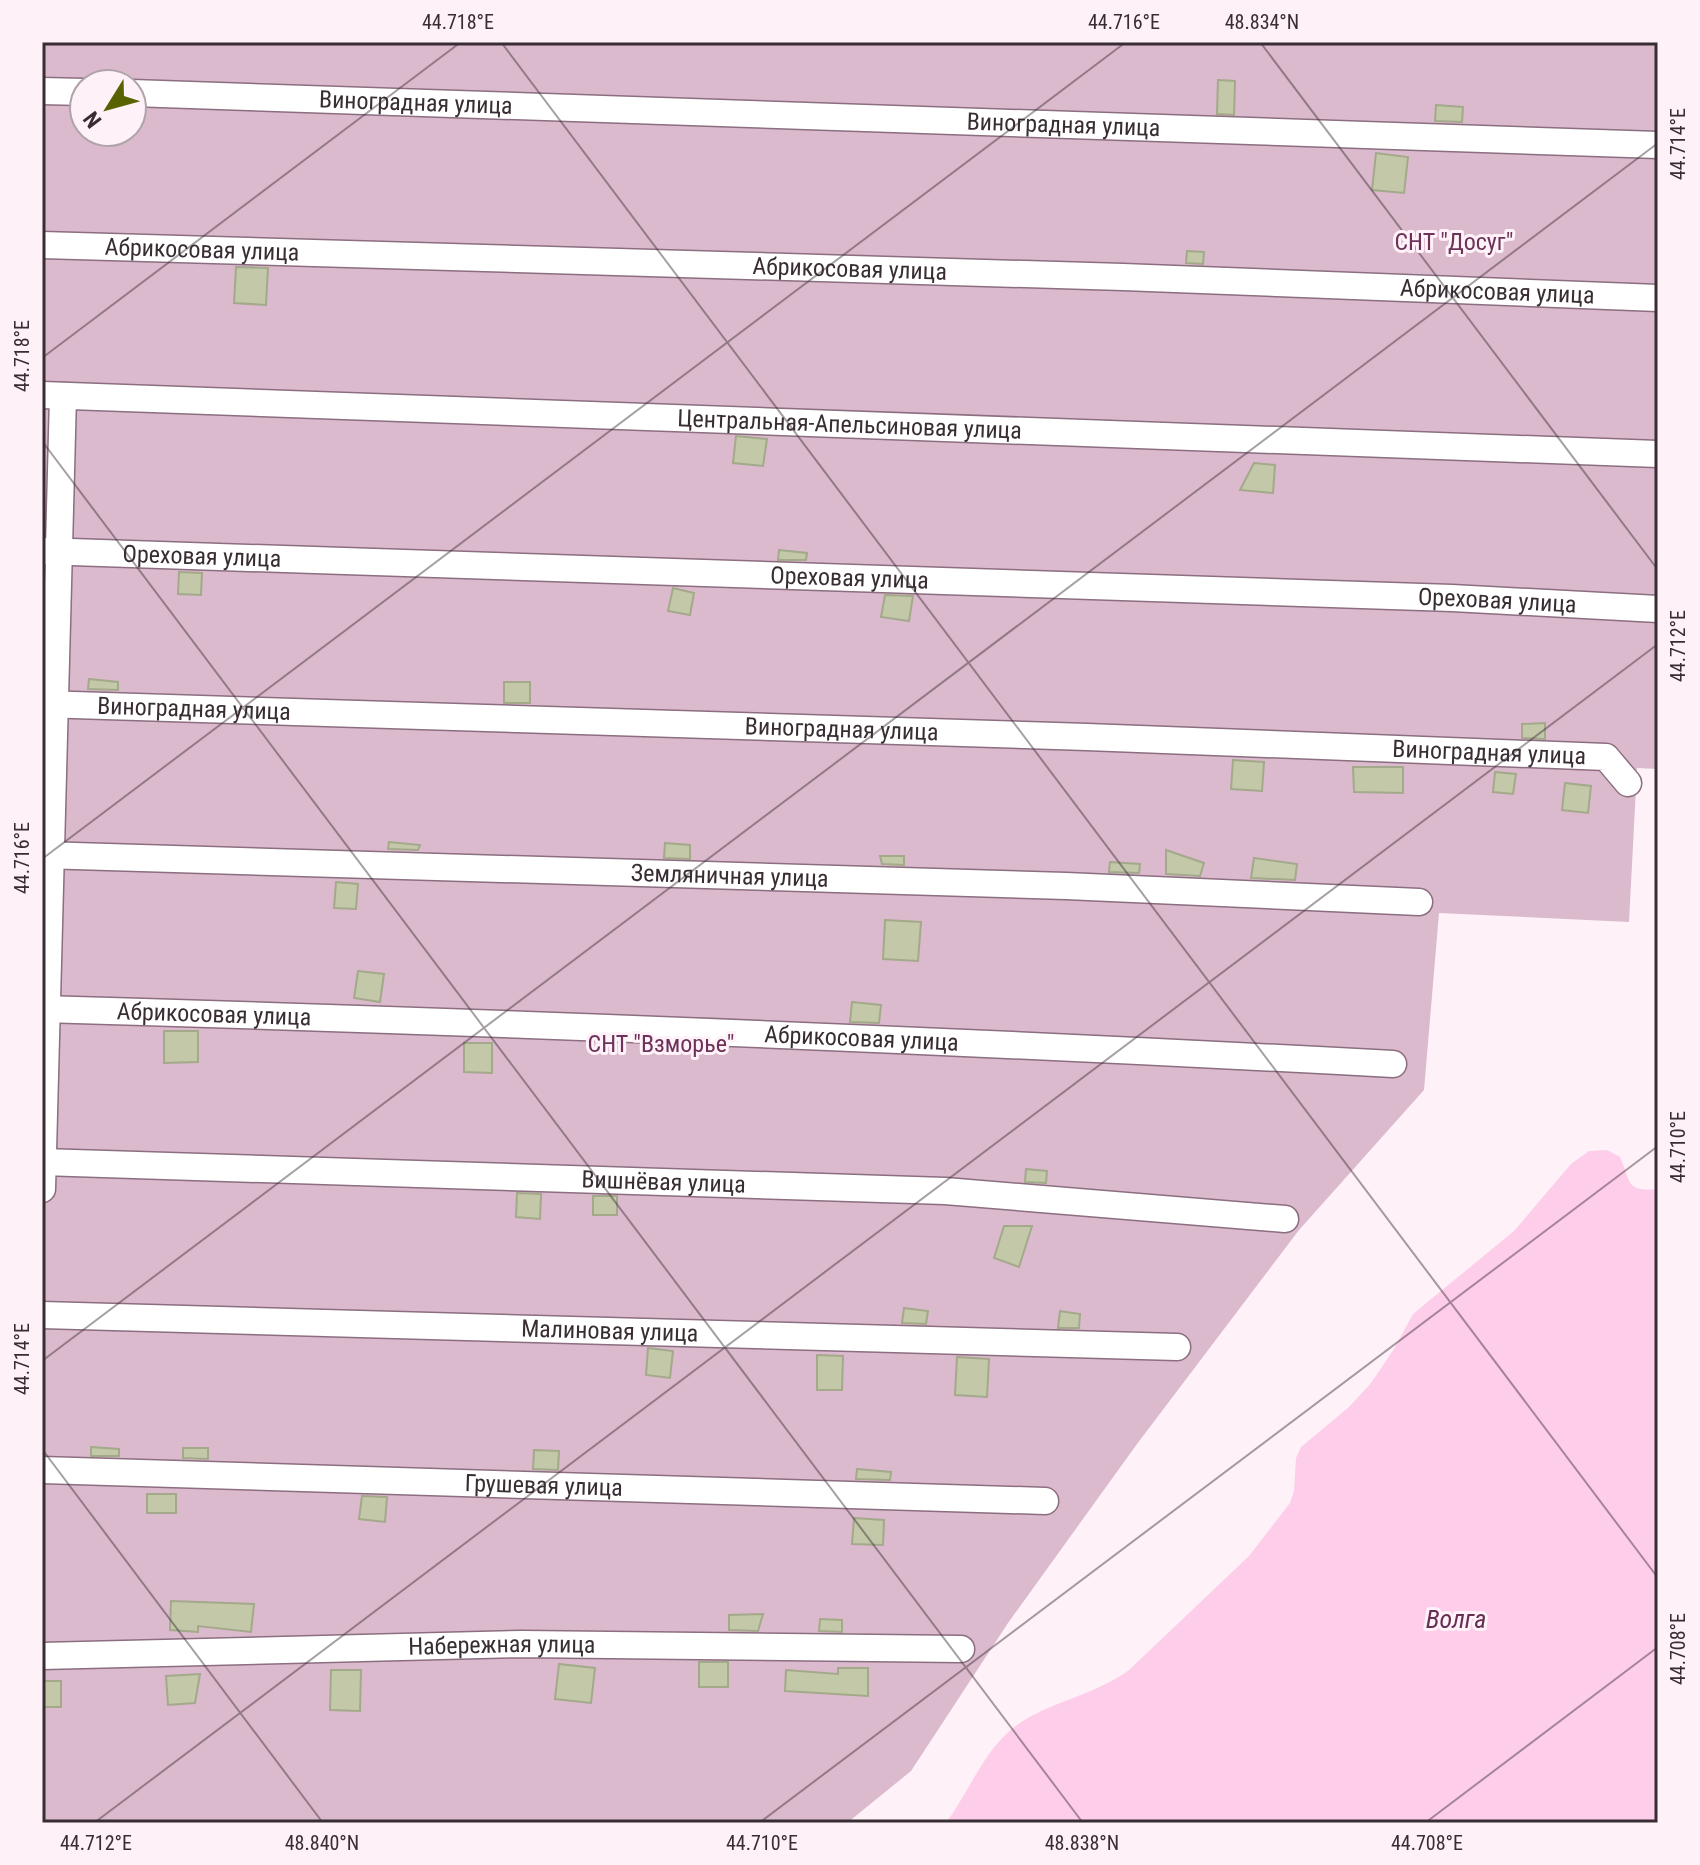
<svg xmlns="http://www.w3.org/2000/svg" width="1700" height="1865" viewBox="0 0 1700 1865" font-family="'Roboto Condensed',sans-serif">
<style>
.green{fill:#dbbace;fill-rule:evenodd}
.water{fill:#fecdea}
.building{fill:#c2c8a8;stroke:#a3a98a;stroke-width:2}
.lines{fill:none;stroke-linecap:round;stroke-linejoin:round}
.minor-casing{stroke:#8b6e7f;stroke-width:29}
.minor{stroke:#fff;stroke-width:26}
.ticks{fill:none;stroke:#392d34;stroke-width:2;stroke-opacity:0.45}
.labels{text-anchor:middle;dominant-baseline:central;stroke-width:6;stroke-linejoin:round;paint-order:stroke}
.street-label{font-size:24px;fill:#392d34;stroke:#fef1f8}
.park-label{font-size:24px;fill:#6c3259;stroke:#fef1f8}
.water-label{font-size:26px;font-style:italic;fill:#672e54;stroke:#fef1f8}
.neatline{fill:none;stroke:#392d34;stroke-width:3}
.ticks-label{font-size:20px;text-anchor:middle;fill:#392d34}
</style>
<rect width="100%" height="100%" fill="#fef1f8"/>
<g class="green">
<path d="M 42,42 L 1658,42 L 1658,451 L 42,390 ZM 84,84 L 132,84 L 132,132 L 84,132 Z"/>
<path d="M 42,401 L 1658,459 L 1658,769 L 1637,768 L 1629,922 L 1439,913 L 1424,1090 L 1299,1230 L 1137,1444 L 1008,1623 L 911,1771 L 847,1823 L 42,1823 Z"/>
</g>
<path class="water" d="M 1607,1150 L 1620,1157 C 1631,1182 1625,1192 1658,1189 L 1658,1823 L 946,1823 C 968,1793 984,1751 1013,1728 C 1046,1702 1092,1697 1129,1670 L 1249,1556 L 1290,1503 L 1294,1491 L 1296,1458 L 1301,1447 L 1349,1407 L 1371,1383 L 1394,1349 L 1413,1314 L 1514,1231 L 1571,1164 L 1589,1151 Z"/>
<g class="building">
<path d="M 1218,80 L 1235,81 L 1234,115 L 1217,114 Z"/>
<path d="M 1436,105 L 1463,107 L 1462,122 L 1435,121 Z"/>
<path d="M 1376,153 L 1408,157 L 1404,193 L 1372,190 Z"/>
<path d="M 1187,251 L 1204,252 L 1203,264 L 1186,263 Z"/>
<path d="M 236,267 L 268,268 L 266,305 L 234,303 Z"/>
<path d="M 736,436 L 767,439 L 763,466 L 733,463 Z"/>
<path d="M 1254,463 L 1275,465 L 1273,493 L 1240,490 Z"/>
<path d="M 779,550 L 807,553 L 806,560 L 778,560 Z"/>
<path d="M 179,572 L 202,573 L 201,595 L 178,594 Z"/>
<path d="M 673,588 L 694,593 L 690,615 L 668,611 Z"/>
<path d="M 885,595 L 913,596 L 909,621 L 881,617 Z"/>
<path d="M 89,679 L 118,682 L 118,690 L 88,689 Z"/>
<rect x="504" y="682" width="26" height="21"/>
<path d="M 1545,723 L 1545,739 L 1522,738 L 1522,724 Z"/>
<path d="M 1233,760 L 1264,762 L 1262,791 L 1231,789 Z"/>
<path d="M 1353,767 L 1403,767 L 1403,793 L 1354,792 Z"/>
<path d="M 1495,772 L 1516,774 L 1513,794 L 1493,792 Z"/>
<path d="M 1565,783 L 1591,786 L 1588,813 L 1562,810 Z"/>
<path d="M 389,842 L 420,845 L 418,850 L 388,849 Z"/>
<path d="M 665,843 L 690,845 L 690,859 L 664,858 Z"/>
<path d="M 1166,850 L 1204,863 L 1200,876 L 1166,874 Z"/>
<path d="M 880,856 L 904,856 L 904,865 L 882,864 Z"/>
<path d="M 1254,858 L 1297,864 L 1295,880 L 1251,878 Z"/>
<path d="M 1110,862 L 1140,864 L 1139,873 L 1109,872 Z"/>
<path d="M 336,882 L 358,884 L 356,909 L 334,908 Z"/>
<path d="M 885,920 L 921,922 L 918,961 L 883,959 Z"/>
<path d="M 358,971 L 384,974 L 380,1002 L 354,998 Z"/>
<path d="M 852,1002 L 881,1005 L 879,1023 L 850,1022 Z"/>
<path d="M 164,1031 L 198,1031 L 198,1062 L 164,1063 Z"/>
<path d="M 464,1043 L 492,1043 L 492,1073 L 464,1072 Z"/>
<path d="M 1026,1169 L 1047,1171 L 1046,1183 L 1025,1182 Z"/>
<path d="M 517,1193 L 541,1194 L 540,1219 L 516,1217 Z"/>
<rect x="593" y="1196" width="24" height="19"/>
<path d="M 1004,1226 L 1032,1226 L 1019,1267 L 994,1258 Z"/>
<path d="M 904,1308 L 928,1311 L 926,1324 L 902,1323 Z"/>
<path d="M 1060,1311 L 1080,1314 L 1079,1328 L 1058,1328 Z"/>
<path d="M 648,1348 L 673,1351 L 670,1378 L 646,1375 Z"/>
<path d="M 817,1355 L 843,1356 L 842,1390 L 817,1390 Z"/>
<path d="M 957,1357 L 989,1359 L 987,1397 L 955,1395 Z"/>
<path d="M 91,1447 L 119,1449 L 119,1456 L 91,1456 Z"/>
<path d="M 183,1448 L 208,1448 L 208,1459 L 183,1458 Z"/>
<path d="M 534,1450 L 559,1451 L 558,1470 L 533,1469 Z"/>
<path d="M 857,1469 L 891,1472 L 890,1480 L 856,1479 Z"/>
<rect x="147" y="1494" width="29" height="19"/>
<path d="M 362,1496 L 387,1497 L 385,1522 L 359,1519 Z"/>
<path d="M 854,1518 L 884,1520 L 883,1545 L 852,1544 Z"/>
<path d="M 171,1601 L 254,1604 L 251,1632 L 198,1626 L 198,1632 L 170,1630 Z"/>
<path d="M 763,1614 L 758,1631 L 729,1630 L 729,1615 Z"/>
<path d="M 820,1619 L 842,1620 L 842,1632 L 819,1631 Z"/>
<rect x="699" y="1662" width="29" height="25"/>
<path d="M 559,1664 L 595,1668 L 591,1703 L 555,1699 Z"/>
<path d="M 838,1668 L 868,1668 L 868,1696 L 785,1691 L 786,1670 L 838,1674 Z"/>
<path d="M 331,1670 L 361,1670 L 360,1711 L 330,1710 Z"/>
<path d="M 200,1674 L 195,1703 L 168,1705 L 166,1676 Z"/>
<rect x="42" y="1681" width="19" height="26"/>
</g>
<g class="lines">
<defs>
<g id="minor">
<path d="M 42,91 L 84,92"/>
<path id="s1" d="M 132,93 L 1658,145"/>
<path id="s2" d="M 42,245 L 1123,277 L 1658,298"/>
<path id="s3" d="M 42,395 L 1658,454"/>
<path id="s4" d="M 42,551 L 1452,598 L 1658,609"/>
<path id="s5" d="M 42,704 L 1087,737 L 1606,757 L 1628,783"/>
<path id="s6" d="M 42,855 L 1066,886 L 1419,902"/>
<path id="s7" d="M 42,1009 C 493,1022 943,1040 1393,1064"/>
<path id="s8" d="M 42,1162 L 945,1191 L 1285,1219"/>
<path d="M 42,1189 L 63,396"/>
<path id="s9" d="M 42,1315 L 1177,1347"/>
<path id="s10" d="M 42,1470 L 1045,1501"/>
<path id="s11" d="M 42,1656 L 522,1644 L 961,1649"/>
</g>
</defs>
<use href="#minor" class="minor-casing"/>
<use href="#minor" class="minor"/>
</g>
<path class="ticks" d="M 501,42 L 1658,1578M 1260,42 L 1658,570M 42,358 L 461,42M 42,441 L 1083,1823M 42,859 L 1126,42M 42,1361 L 1658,143M 42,1449 L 323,1823M 94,1823 L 1658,644M 759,1823 L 1658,1146M 1425,1823 L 1658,1647"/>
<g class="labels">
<g class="street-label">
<text stroke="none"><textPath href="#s1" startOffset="284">Виноградная улица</textPath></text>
<text stroke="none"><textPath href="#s1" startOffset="932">Виноградная улица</textPath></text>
<text stroke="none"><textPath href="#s2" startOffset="160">Абрикосовая улица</textPath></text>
<text stroke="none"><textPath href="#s2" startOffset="808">Абрикосовая улица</textPath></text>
<text stroke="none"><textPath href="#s2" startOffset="1456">Абрикосовая улица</textPath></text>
<text stroke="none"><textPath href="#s3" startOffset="808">Центральная-Апельсиновая улица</textPath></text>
<text stroke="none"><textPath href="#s4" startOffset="160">Ореховая улица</textPath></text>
<text stroke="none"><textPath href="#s4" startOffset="808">Ореховая улица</textPath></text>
<text stroke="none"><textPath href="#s4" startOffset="1456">Ореховая улица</textPath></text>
<text stroke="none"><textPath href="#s5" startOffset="152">Виноградная улица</textPath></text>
<text stroke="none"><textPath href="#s5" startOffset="800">Виноградная улица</textPath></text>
<text stroke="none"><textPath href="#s5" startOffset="1448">Виноградная улица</textPath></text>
<text stroke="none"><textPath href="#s6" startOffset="688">Земляничная улица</textPath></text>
<text stroke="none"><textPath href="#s7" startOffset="172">Абрикосовая улица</textPath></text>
<text stroke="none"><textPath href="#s7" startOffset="820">Абрикосовая улица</textPath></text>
<text stroke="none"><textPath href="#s8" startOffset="622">Вишнёвая улица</textPath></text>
<text stroke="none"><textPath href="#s9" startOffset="568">Малиновая улица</textPath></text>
<text stroke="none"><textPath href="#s10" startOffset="502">Грушевая улица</textPath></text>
<text stroke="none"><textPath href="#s11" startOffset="460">Набережная улица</textPath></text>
</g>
<g class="park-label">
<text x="1454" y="242">СНТ "Досуг"</text>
<text x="661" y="1044">СНТ "Взморье"</text>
</g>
<g class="water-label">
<text x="1456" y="1619">Волга</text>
</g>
</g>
<rect width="1700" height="1865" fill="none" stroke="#fef1f8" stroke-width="88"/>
<g transform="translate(108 108) rotate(233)"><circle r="38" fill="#fef1f8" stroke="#afa3aa" stroke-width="2"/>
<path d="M0-6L14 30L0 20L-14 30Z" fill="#596201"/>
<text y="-12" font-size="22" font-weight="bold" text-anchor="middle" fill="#392d34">N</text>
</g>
<rect x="44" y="44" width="1612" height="1777" class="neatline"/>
<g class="ticks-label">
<text x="458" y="29">44.718°E</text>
<text x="1124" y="29">44.716°E</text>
<text x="1262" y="29">48.834°N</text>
<text transform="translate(1678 144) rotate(-90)" y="7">44.714°E</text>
<text transform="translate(22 356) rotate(-90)" y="7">44.718°E</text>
<text transform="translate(1678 646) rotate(-90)" y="7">44.712°E</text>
<text transform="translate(22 858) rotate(-90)" y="7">44.716°E</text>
<text transform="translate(1678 1147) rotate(-90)" y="7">44.710°E</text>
<text transform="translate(22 1359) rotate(-90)" y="7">44.714°E</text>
<text transform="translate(1678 1649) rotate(-90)" y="7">44.708°E</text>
<text x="96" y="1850">44.712°E</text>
<text x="322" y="1850">48.840°N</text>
<text x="762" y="1850">44.710°E</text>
<text x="1082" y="1850">48.838°N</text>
<text x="1427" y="1850">44.708°E</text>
</g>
</svg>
